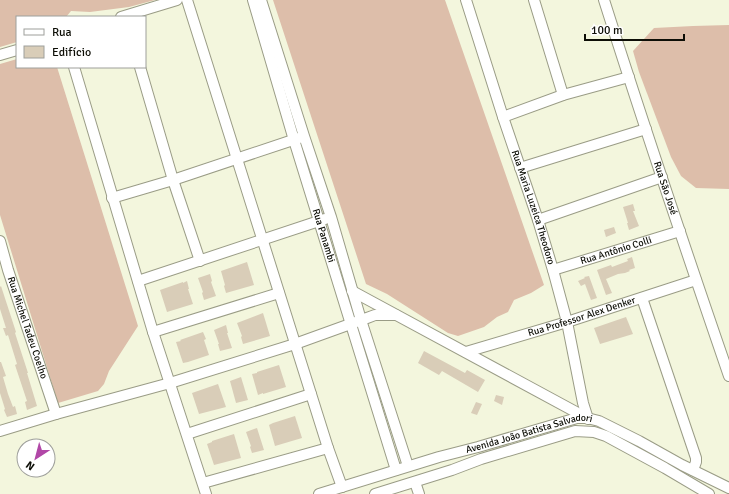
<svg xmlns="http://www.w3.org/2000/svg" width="729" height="494" viewBox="0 0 729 494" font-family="Signika,sans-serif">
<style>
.forest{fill:#ddbeaa}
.building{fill:#d9cdb8}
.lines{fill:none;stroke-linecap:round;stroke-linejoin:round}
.minor-casing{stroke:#9a9c86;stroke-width:12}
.minor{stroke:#fff;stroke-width:10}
.labels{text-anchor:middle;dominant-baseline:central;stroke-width:3;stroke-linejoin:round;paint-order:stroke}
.street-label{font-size:10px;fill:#0d0e06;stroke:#fff}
</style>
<rect width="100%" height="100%" fill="#f3f6dd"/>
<g class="forest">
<path d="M 0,0 L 155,0 L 129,7 L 90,12 L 71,11 L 66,17 L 17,17 L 17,42 L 0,47 Z"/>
<path d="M 273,0 L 445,0 L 544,285 L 531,293 L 514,300 L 508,312 L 497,317 L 484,327 L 458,336 L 448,333 L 387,294 L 366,284 Z"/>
<path d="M 729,25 L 729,189 L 696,188 L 681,176 L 671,157 L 639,72 L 633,51 L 654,28 L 693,26 Z"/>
<path d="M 17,59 L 17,67 L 57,67 L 138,326 L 109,371 L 104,384 L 98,391 L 58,403 L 0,215 L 0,64 Z"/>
</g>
<g class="building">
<path d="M 633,204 L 635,211 L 633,211 L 639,226 L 629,230 L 627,223 L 628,223 L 623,207 Z"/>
<path d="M 614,227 L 616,233 L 606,237 L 604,230 Z"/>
<path d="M 632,257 L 635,268 L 629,270 L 630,271 L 625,273 L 618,274 L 606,279 L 612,293 L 606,295 L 597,270 L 611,265 L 612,267 L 628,261 L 627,259 Z"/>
<path d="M 247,262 L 254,285 L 226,293 L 224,286 L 225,285 L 221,271 Z"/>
<path d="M 210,274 L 212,281 L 211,282 L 216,296 L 204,300 L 202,293 L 203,292 L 198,278 Z"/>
<path d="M 589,276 L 597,298 L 591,300 L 585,284 L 581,286 L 578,281 L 585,278 L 584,277 Z"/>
<path d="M 187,281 L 189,289 L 188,289 L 193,304 L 167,312 L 160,290 L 183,282 L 183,283 Z"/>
<path d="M 1,286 L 16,332 L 15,333 L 28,373 L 27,373 L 37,406 L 27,410 L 25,402 L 27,401 L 15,365 L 17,364 L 8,335 L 6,336 L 3,328 L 6,328 L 0,309 L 0,287 Z"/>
<path d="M 263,313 L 270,336 L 243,344 L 241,337 L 242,336 L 237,323 Z"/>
<path d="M 626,317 L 633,334 L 600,344 L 594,328 Z"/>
<path d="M 226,325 L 228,333 L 227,333 L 232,348 L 220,351 L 218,344 L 219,344 L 214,330 Z"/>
<path d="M 203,332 L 206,339 L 204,340 L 209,355 L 188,362 L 183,363 L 176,342 L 181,341 L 180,340 Z"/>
<path d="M 424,351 L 465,373 L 467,370 L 485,380 L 478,392 L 442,371 L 439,375 L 418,363 Z"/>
<path d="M 0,362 L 1,362 L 6,376 L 3,377 L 8,394 L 13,407 L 15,406 L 17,414 L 7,417 L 4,410 L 5,409 L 0,393 Z"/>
<path d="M 279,365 L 286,387 L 263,394 L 263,393 L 258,395 L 252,374 L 257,373 L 257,372 Z"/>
<path d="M 241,377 L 248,400 L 236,403 L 230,381 Z"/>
<path d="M 218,384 L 226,407 L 199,414 L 192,393 Z"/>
<path d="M 496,395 L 504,397 L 502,405 L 494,401 Z"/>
<path d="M 476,402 L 482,404 L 477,415 L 471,413 Z"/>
<path d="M 295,416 L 302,438 L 275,446 L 269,425 L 273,423 Z"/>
<path d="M 257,428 L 264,450 L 252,453 L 250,447 L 251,446 L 246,432 Z"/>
<path d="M 234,434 L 241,458 L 214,465 L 207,444 L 212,442 L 212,441 Z"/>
</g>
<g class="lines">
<defs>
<g id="minor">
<path d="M 187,0 L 328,448 L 342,487"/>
<path id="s1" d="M 253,0 L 294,140 L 396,470"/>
<path d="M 261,0 L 304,136 L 331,217 L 361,320 L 408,466"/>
<path id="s2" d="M 466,0 L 503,117 L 538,220 L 553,270 L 567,322 L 583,403 L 588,419"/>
<path d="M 534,0 L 563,95"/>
<path id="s3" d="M 604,0 C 644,126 686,251 729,376"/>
<path d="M 121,17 L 177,0"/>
<path d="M 0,55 L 17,50"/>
<path d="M 74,67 L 153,332 L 206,494"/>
<path d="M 140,67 L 173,180 L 200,261"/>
<path d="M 503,117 L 563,95 L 629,77"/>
<path d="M 520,168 L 646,129"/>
<path d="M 112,198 L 173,180 L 299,138"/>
<path d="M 538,220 L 662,177"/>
<path id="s4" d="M 0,241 L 8,270 L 56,414"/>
<path id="s5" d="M 553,270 L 680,231"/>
<path d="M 138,281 L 325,219"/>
<path d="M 352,291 L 587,418"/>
<path d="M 642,298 L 696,458 L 696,462 L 693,470"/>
<path d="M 153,332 L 279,293"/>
<path id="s6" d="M 466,352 L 567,322 L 696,280"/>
<path d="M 0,431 L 56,414 L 170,383 L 295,344 L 367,318 L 375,315 L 396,315"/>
<path d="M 187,434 L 311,394"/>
<path d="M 415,482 L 419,494"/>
<path d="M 203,483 L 328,448"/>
<path id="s7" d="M 319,494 L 439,457 L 478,447 L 577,418 L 587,418 L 599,421 L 639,441 L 682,465 L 729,488"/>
<path d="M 375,494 L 452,470 L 481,459 L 575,431 L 594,432 L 606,436 L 665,468 L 709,494"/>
</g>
</defs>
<use href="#minor" class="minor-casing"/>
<use href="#minor" class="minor"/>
</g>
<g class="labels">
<g class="street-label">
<text stroke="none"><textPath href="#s3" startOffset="198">Rua São José</textPath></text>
<text stroke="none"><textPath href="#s2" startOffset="218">Rua Maria Luzeica Theodoro</textPath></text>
<text stroke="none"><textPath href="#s1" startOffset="246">Rua Panambi</textPath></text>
<text stroke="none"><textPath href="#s5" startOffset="66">Rua Antônio Colli</textPath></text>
<text stroke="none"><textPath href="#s6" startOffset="121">Rua Professor Alex Denker</textPath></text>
<text stroke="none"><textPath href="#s4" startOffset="91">Rua Michel Tadeu Coelho</textPath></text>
<text stroke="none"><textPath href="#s7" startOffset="219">Avenida João Batista Salvadori</textPath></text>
</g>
</g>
<rect x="16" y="16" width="130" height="52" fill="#ffffff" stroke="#9e9f9b"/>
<rect x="24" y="29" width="20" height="6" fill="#ffffff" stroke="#9e9f9b"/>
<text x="52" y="36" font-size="12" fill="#0d0e06">Rua</text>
<rect x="24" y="46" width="20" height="12" fill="#d9cdb8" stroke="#9e9f9b"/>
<text x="52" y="56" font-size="12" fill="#0d0e06">Edifício</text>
<g transform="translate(36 458) rotate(216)"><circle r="19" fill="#ffffff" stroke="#9e9f9b"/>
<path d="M0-3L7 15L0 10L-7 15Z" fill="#b147a7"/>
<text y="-6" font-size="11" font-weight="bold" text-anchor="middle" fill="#0d0e06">N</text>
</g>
<path d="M585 34v6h99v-6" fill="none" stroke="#0d0e06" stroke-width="2"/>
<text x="591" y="34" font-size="12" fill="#0d0e06" stroke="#ffffff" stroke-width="3" paint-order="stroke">100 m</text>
</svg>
